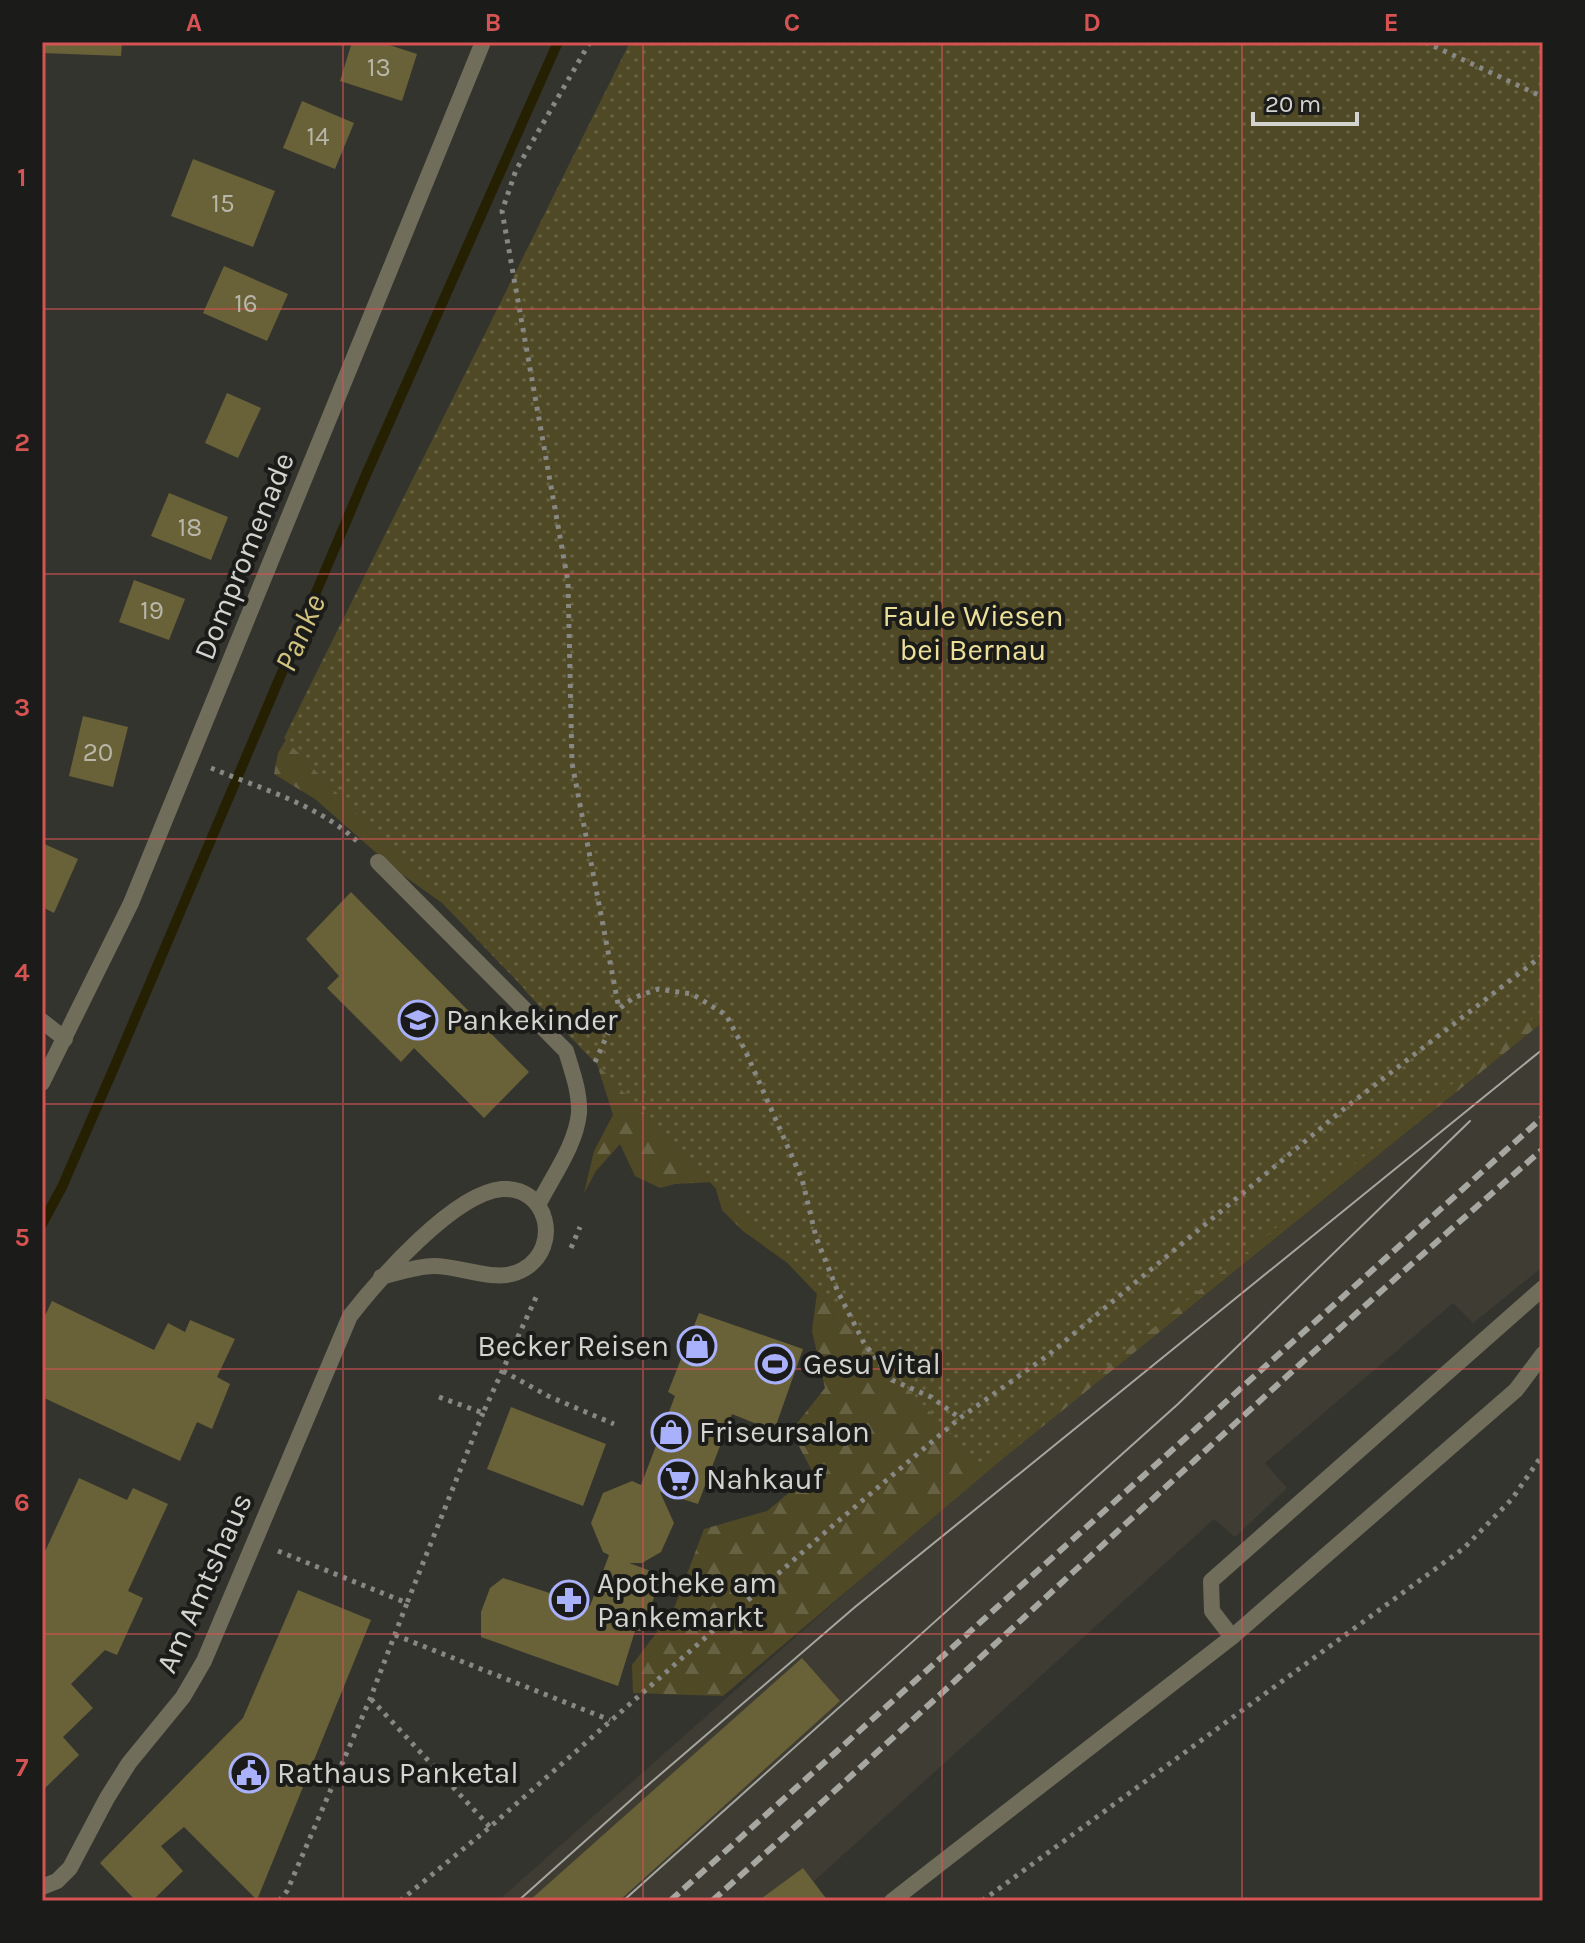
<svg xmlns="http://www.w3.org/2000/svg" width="1585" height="1943" viewBox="0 0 1585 1943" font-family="Karla,sans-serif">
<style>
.built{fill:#3f3d33}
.forest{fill:url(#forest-firs)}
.park{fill:url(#park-dots)}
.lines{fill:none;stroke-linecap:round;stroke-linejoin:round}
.stream{stroke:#252001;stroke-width:10}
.building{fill:#696137}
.path{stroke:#878783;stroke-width:5;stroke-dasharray:4 6;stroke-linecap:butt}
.lane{stroke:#706d5b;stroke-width:16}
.street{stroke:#706d5b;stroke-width:16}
.tram{stroke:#a7a7a2;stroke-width:2}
.rail{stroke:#a7a7a2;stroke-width:6;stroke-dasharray:12 6;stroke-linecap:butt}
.grid{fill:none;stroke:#d55352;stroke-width:2;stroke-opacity:0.55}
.labels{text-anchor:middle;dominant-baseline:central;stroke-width:8;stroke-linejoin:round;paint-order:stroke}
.number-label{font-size:26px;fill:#b8b6a9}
.street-label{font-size:30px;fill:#d3d3cf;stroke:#1b1b19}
.park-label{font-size:30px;fill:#ece099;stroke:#1b1b19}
.poi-label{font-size:30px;fill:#d3d3cf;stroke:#1b1b19;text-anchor:start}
.water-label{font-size:32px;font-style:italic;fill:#cfc37d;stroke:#1b1b19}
.neatline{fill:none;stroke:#d55352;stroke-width:3}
.grid-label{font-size:26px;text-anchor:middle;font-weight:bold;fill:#d55352}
</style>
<defs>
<pattern id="forest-firs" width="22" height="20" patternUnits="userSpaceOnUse" patternTransform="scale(2)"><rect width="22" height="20" fill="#4f4926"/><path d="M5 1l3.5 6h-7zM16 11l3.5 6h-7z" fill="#676244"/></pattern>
<pattern id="park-dots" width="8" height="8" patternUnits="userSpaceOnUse" patternTransform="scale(2)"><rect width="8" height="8" fill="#4f4926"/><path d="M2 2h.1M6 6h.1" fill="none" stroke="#676244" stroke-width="1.8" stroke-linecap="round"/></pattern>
</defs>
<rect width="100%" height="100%" fill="#34342f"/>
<path class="built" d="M 1543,1022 L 1543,1243 L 1540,1269 L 1473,1323 L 1453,1303 L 1265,1463 L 1287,1488 L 1235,1537 L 1214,1519 L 792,1901 L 498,1901 L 1014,1443 L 1192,1306 Z"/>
<path class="forest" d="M 295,724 L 1543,925 L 1543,1022 L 1000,1461 L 723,1696 L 633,1693 L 632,1665 L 673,1611 L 704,1529 L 767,1511 L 813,1473 L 791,1431 L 825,1388 L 812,1331 L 818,1285 L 743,1231 L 722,1210 L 714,1182 L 675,1184 L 660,1188 L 635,1176 L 620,1144 L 596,1171 L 584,1193 L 594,1151 L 613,1115 L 597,1064 L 528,994 L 476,927 L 397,871 L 315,799 L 274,774 L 278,753 Z"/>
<path class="park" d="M 630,42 L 1543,42 L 1543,1010 L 983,1467 L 284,738 Z"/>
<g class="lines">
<path class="stream" d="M 42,1224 L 62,1187 L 116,1063 L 365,477 L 558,42"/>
</g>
<g class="building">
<path d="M 42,42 L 122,42 L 121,56 L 42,53 Z"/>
<path d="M 352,42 L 380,42 L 417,54 L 402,101 L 340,81 Z"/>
<path d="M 302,101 L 354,123 L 335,169 L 283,148 Z"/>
<path d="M 193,159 L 275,191 L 253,247 L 171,216 Z"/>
<path d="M 224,266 L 288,294 L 267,341 L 203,313 Z"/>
<path d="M 227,393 L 261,408 L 238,458 L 205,443 Z"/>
<path d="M 169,493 L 228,517 L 211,560 L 151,536 Z"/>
<path d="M 134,580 L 185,599 L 169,640 L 119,622 Z"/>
<path d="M 83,716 L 128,727 L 113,787 L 69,776 Z"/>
<path d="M 42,843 L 78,859 L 54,913 L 42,907 Z"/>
<path d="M 351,892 L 529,1072 L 484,1118 L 414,1048 L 401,1062 L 327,988 L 339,976 L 306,939 Z"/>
<path d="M 52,1301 L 154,1350 L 168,1323 L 185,1332 L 190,1320 L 235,1339 L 217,1377 L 230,1384 L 212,1429 L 197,1422 L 180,1461 L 42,1397 L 42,1322 Z"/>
<path d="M 699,1313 L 803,1349 L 774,1431 L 732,1414 L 698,1504 L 660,1492 L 674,1523 L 661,1552 L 642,1563 L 629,1563 L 662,1575 L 642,1631 L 635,1631 L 618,1686 L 481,1637 L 481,1612 L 490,1588 L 503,1578 L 590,1606 L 609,1555 L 603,1552 L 591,1523 L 603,1493 L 632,1481 L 641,1485 L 675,1396 L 668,1392 Z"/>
<path d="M 511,1407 L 606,1444 L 583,1506 L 487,1469 Z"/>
<path d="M 79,1478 L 127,1500 L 133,1488 L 168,1504 L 128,1591 L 143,1598 L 117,1655 L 105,1650 L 71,1684 L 93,1708 L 63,1737 L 79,1755 L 42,1791 L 42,1558 Z"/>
<path d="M 298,1590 L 371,1620 L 257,1900 L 184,1827 L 161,1846 L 183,1871 L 152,1901 L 136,1901 L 100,1863 L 243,1718 Z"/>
<path d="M 802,1658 L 840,1701 L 640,1882 L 619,1901 L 529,1901 Z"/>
<path d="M 803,1868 L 828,1901 L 758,1901 Z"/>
</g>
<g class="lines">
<g class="path">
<path d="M 590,42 L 516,170 L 502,211 L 568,582 L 572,763 L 619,1009"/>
<path d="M 1425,42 L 1543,97"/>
<path d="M 211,768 C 261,789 321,805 361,845"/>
<path d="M 595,1062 L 619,1009 L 633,998 L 658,989 L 692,994 L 726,1015 L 745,1050 L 802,1179 L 816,1237 L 838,1292 L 864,1343 L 892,1380 L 931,1397 L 960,1418"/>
<path d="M 571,1248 L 580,1227"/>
<path d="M 503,1371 L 548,1396 L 614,1424"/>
<path d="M 439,1397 L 483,1413 L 538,1293"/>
<path d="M 278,1551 L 407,1603 L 483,1413"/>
<path d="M 395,1635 L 610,1720"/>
<path d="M 371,1699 L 490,1827"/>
<path d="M 279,1901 L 287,1891 L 370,1699 L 407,1603"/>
<path d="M 400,1901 L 490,1827 L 830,1528 L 960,1418 L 1047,1356 L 1345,1108 L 1543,955"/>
<path d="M 982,1901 L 1464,1548 L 1512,1499 L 1543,1454"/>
</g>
<g class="lane">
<path d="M 378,862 L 566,1051 C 572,1071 580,1092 579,1113 C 576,1145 552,1177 538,1205"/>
<path d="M 1232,1637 L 1212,1611 L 1211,1581 L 1543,1288"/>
<path d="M 892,1901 L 1232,1637 L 1516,1390 L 1543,1354"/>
</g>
<g class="street">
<path d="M 42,1021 L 65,1039"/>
<path d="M 42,1083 L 131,903 L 483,42"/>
<path d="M 42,1887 L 57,1881 L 70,1868 L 107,1798 L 129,1763 L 183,1697 L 204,1661 L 350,1316 C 379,1279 454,1193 502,1189 C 548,1186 562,1247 524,1269 C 498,1285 463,1266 434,1266 C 417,1266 397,1273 381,1277"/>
</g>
<g class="tram">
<path d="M 518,1901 L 641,1791 L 855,1607 L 1543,1049"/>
<path d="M 623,1901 L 1178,1404 L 1470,1121"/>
</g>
<g class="rail">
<path d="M 670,1901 L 1543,1117"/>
<path d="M 712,1901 C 991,1653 1260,1393 1543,1149"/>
</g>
</g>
<path class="grid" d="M 343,42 L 343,1901M 643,42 L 643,1901M 942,42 L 942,1901M 1242,42 L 1242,1901M 42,309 L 1543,309M 42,574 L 1543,574M 42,839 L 1543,839M 42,1104 L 1543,1104M 42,1369 L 1543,1369M 42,1634 L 1543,1634"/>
<defs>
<symbol id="school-ring" viewBox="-11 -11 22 22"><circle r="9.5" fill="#1b1b19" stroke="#a9b0fc" stroke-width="1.5"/><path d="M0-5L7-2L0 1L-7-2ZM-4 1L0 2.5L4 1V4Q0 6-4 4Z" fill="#a9b0fc"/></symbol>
<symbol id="shop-ring" viewBox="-11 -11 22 22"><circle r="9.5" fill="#1b1b19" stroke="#a9b0fc" stroke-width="1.5"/><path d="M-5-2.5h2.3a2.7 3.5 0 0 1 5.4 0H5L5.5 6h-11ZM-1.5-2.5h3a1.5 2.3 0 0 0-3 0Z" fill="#a9b0fc"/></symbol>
<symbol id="stadium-ring" viewBox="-11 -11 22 22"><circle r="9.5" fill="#1b1b19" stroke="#a9b0fc" stroke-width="1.5"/><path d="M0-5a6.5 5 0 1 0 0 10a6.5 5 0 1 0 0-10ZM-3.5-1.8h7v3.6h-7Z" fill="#a9b0fc"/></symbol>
<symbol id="supermarket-ring" viewBox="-11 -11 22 22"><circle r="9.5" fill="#1b1b19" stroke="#a9b0fc" stroke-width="1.5"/><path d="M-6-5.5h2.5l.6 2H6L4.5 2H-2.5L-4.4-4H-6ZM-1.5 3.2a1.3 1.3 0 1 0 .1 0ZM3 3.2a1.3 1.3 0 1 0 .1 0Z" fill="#a9b0fc"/></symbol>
<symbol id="pharmacy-ring" viewBox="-11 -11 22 22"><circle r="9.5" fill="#1b1b19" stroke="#a9b0fc" stroke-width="1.5"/><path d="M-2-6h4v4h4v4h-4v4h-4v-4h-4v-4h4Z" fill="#a9b0fc"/></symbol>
<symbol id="civic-ring" viewBox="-11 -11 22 22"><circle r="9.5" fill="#1b1b19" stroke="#a9b0fc" stroke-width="1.5"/><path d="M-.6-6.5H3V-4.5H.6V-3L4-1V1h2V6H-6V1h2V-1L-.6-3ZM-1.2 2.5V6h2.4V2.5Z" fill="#a9b0fc"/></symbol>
</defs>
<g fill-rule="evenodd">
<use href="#school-ring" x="396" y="998" width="44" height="44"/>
<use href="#shop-ring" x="675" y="1324" width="44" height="44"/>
<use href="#stadium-ring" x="753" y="1342" width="44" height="44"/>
<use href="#shop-ring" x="649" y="1410" width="44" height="44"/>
<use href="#supermarket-ring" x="656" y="1457" width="44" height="44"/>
<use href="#pharmacy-ring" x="547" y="1578" width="44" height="44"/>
<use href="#civic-ring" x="227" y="1751" width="44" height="44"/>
</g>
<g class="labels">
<g class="number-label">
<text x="379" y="67">13</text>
<text x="318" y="136">14</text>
<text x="223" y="203">15</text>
<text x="246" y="303">16</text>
<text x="190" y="527">18</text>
<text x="152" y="610">19</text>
<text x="98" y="752">20</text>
</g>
<g class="street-label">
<text transform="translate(244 556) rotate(-68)">Dompromenade</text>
<text transform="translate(204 1583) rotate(-66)">Am Amtshaus</text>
</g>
<g class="park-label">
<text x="973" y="616">Faule Wiesen<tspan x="973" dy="34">bei Bernau</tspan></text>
</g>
<g class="poi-label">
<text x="446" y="1020">Pankekinder</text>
<text x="669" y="1346" text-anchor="end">Becker Reisen</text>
<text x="803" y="1364">Gesu Vital</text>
<text x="699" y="1432">Friseursalon</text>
<text x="706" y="1479">Nahkauf</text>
<text x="597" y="1583">Apotheke am<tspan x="597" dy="34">Pankemarkt</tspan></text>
<text x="277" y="1773">Rathaus Panketal</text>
</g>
<g class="water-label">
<text transform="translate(300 633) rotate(-66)">Panke</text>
</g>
</g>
<rect width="1585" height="1943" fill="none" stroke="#1b1b19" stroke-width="88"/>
<path d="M1253 112v12h104v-12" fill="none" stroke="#d3d3cf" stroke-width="4"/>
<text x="1265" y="112" font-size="24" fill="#d3d3cf" stroke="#1b1b19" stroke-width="6" paint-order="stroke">20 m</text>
<rect x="44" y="44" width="1497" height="1855" class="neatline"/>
<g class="grid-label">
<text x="194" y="31">A</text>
<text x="493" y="31">B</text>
<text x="792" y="31">C</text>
<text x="1092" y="31">D</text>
<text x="1391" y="31">E</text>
<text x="22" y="186">1</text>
<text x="22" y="451">2</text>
<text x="22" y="716">3</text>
<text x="22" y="981">4</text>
<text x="22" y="1246">5</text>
<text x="22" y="1511">6</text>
<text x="22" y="1776">7</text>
</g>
</svg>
